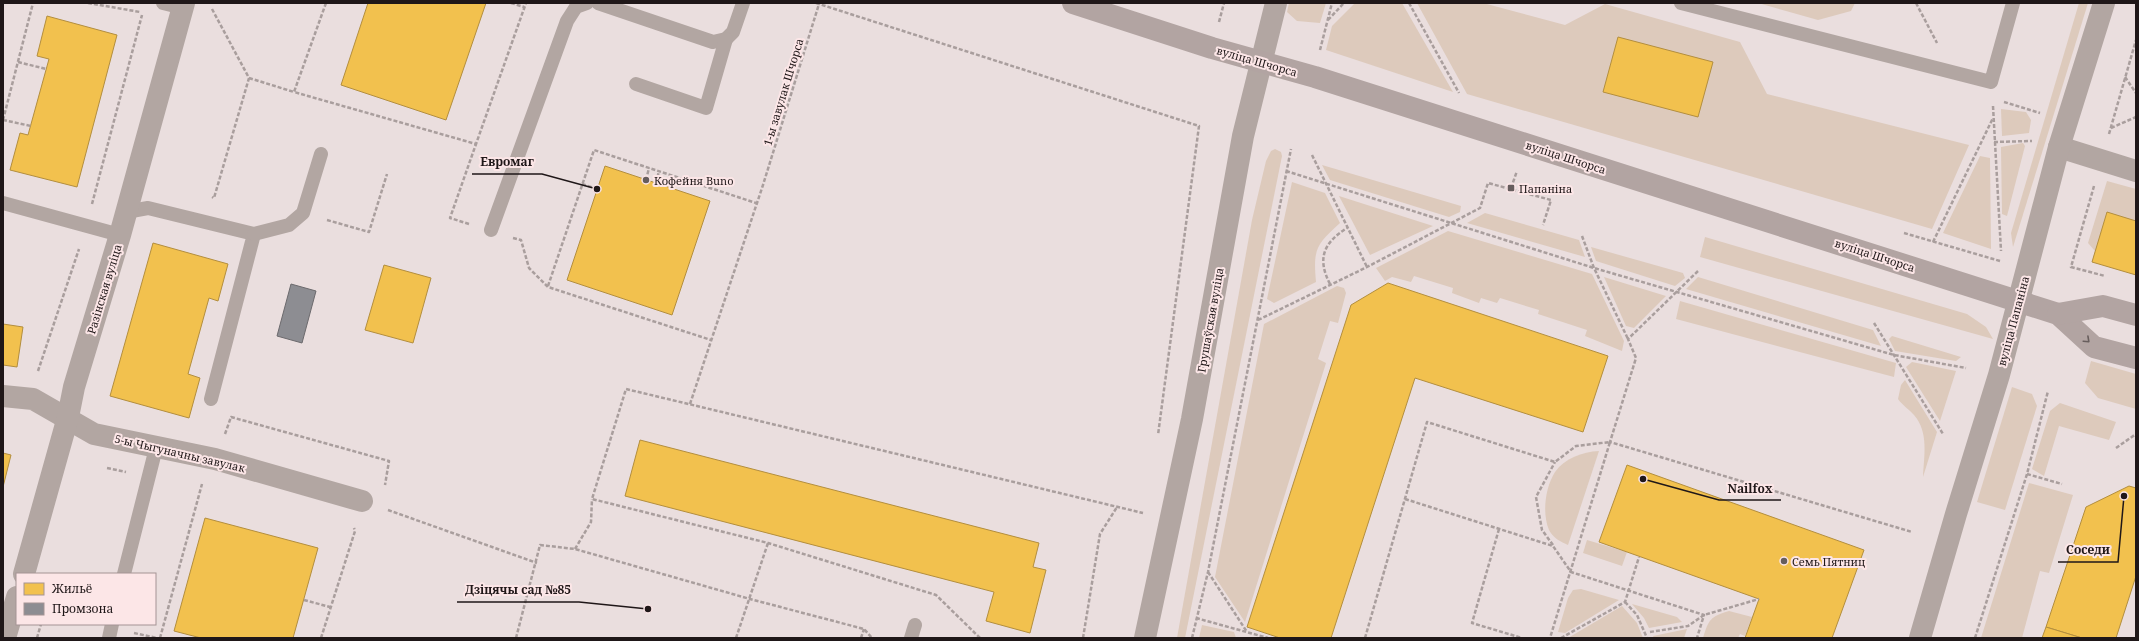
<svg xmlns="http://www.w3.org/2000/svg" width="2139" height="641" viewBox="0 0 2139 641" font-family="'Noto Serif',serif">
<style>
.green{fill:#ddcabc}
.homes{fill:#f2c14e;stroke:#b38e3e}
.industry{fill:#8d8d92;stroke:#6c6a6d}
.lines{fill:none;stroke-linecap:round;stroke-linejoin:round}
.path{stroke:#a99e9d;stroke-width:2.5;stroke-dasharray:4 2;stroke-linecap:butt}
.service{stroke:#b2a6a2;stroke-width:14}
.minor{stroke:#b2a6a2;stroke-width:22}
.secondary{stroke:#b2a4a2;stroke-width:22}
.oneway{stroke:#685e5d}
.poi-dot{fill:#665d5d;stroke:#fce6e7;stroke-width:1.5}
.labels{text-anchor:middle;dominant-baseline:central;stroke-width:4;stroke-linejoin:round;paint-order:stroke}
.street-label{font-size:11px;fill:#1f1718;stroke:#fce6e7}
.poi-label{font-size:11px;fill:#1f1718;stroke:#fce6e7;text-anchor:start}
.leader{fill:none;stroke:#1f1718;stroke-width:1.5}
.callout-dot{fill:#1f1718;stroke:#fce6e7;stroke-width:1.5}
.callout-label{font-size:12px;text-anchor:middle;font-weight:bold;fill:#1f1718;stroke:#fce6e7;stroke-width:4;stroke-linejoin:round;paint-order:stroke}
</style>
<rect width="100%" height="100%" fill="#eadede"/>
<g class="green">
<path d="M 1289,3 L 1326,3 L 1320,23 L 1297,21 L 1287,12 Z"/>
<path d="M 1355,3 L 1402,3 L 1453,92 L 1326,50 L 1332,26 Z"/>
<path d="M 1417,3 L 1483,3 L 1565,25 L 1605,4 L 1740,42 L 1767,94 L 1969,145 L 1932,229 L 1467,94 Z"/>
<path d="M 1758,3 L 1855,3 L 1851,11 L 1818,20 Z"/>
<path d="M 2079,3 L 2088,3 L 2013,247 L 2011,233 Z"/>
<path d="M 2001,109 L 2026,112 L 2031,120 L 2029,133 L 2002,136 Z"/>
<path d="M 2023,143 L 2025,146 L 2007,216 L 2002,214 L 2001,147 Z"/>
<path d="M 1275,149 L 1281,152 L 1282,156 L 1185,638 L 1177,638 L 1252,220 L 1266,161 L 1271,151 Z"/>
<path d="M 1980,156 L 1990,158 L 1991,249 L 1943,233 Z"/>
<path d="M 1322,165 L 1461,206 L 1460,212 L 1449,217 L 1330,180 Z"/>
<path d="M 2107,181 L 2136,189 L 2136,274 L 2092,262 L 2095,251 L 2088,243 Z"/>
<path d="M 1292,182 L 1325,193 L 1340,223 C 1316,245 1313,249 1316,282 L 1274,303 L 1267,299 Z"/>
<path d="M 1339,196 L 1433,226 L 1370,255 Z"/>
<path d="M 1485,213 L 1579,240 L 1585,257 L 1467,223 Z"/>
<path d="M 1448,231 L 1592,274 L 1624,341 L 1622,351 L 1585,336 L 1587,330 L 1538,314 L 1539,310 L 1500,298 L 1497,303 L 1481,298 L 1479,303 L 1452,293 L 1453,288 L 1414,276 L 1411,282 L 1392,277 L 1385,281 L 1376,268 Z"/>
<path d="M 1705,237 L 1967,314 L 1986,327 L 1993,339 L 1700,257 Z"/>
<path d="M 1591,247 L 1683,273 L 1685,278 L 1675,286 L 1596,261 Z"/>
<path d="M 1604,277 L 1666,296 L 1634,328 L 1626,326 Z"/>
<path d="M 1698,277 L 1873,330 L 1881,346 L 1686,289 Z"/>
<path d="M 1337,286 L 1344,288 L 1346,293 L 1338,323 L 1330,321 L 1318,359 L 1326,363 L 1245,622 L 1215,577 L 1264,324 Z"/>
<path d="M 1680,301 L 1896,363 L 1894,377 L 1676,319 Z"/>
<path d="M 1892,336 L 1961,357 L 1956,361 L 1895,351 L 1889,339 Z"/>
<path d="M 2091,361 L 2136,374 L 2136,409 L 2098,398 L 2085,383 Z"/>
<path d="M 1912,362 L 1956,371 L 1940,421 L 1906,367 Z"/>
<path d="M 1905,380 L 1937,432 L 1923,477 C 1924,456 1929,432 1914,415 C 1909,409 1903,406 1898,399 L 1901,385 Z"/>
<path d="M 2012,387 L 2032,394 L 2037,406 L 2005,510 L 1977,502 Z"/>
<path d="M 2060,403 L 2116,422 L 2109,440 L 2059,426 L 2044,476 L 2032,469 L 2050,411 Z"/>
<path d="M 1599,451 L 1568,545 C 1561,542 1553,538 1549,530 C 1542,513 1545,488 1555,472 C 1565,458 1582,452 1599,451 Z"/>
<path d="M 2029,483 L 2073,495 L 2049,573 L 2040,571 L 2022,638 L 1981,638 Z"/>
<path d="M 1587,540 L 1627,552 L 1622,566 L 1583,553 Z"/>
<path d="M 1581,589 L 1619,600 L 1565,633 L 1558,632 L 1568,598 L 1573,590 Z"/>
<path d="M 1632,604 L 1677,617 L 1682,622 L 1649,628 L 1644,618 Z"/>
<path d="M 1622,606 L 1637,623 L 1643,638 L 1568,638 Z"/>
<path d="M 1729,611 L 1752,617 L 1745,636 L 1740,634 L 1738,638 L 1703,638 C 1709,619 1710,617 1729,611 Z"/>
<path d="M 1202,625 L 1234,632 L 1236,638 L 1199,638 Z"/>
<path d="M 1687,629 L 1684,638 L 1654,638 L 1653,636 Z"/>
</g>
<g class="homes">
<path d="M 368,3 L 486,3 L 446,120 L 341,85 Z"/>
<path d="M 47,16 L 117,35 L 77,187 L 10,170 L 20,133 L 28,135 L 49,59 L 37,56 Z"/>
<path d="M 1618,37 L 1713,62 L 1698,117 L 1603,92 Z"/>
<path d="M 605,166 L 710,201 L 672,315 L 567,280 Z"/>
<path d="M 2107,212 L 2136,221 L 2136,275 L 2092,262 Z"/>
<path d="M 153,243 L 228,264 L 218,301 L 209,298 L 188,374 L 200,378 L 189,418 L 110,396 Z"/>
<path d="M 384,265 L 431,278 L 413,343 L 365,330 Z"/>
<path d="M 1388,283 L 1608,356 L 1583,432 L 1415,378 L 1331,638 L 1280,638 L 1247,627 L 1351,305 Z"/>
<path d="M 3,324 L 23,327 L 17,367 L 3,365 Z"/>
<path d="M 640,440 L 1039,543 L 1033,567 L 1046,570 L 1030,633 L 986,621 L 994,592 L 625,496 Z"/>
<path d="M 3,453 L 11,455 L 3,487 Z"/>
<path d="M 1627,465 L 1864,550 L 1832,638 L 1745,638 L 1759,599 L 1599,542 Z"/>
<path d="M 2129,486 L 2136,488 L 2136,576 L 2116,638 L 2082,638 L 2046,627 L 2086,507 Z"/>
<path d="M 205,518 L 318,548 L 293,638 L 201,638 L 174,631 Z"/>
<path d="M 2046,627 L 2082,638 L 2042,638 Z"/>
</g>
<path class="industry" d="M 291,284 L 316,291 L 302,343 L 277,336 Z"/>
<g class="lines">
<g class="path">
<path d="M 88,3 L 140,12"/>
<path d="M 326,3 L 294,92 L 476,144 L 526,3"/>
<path d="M 511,3 L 524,7"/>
<path d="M 816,3 L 1199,126 L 1158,435"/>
<path d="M 1409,3 L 1459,93"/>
<path d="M 1916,3 L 1937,43"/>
<path d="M 212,9 L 249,78 L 214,198 L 212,197"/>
<path d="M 1328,20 L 1344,3"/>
<path d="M 1219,22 L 1224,3"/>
<path d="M 1320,50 L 1332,3"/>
<path d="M 18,62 L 46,69"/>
<path d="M 2125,77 L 2136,93"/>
<path d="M 249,78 L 294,92"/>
<path d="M 2004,102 L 2040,113"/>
<path d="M 1993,106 L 2001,251"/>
<path d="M 3,120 L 33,3"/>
<path d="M 3,120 L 31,126"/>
<path d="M 2111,128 L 2136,117"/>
<path d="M 2109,134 L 2136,40"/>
<path d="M 1994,142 L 2032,141"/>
<path d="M 1312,155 L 1367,267"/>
<path d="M 1286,171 L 1594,268 L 1894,355 L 1966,368"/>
<path d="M 646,180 L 649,168"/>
<path d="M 656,183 L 659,171"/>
<path d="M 582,184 L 597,189"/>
<path d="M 2094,186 L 2071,267 L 2105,276"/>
<path d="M 1511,188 L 1517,171"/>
<path d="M 92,204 L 142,15"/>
<path d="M 327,220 L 369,232 L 387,174"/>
<path d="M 469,224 L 450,218 L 476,144"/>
<path d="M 1904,233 L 2000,261"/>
<path d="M 1582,236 L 1594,268 L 1628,339"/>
<path d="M 513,238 L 521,240 L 529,268 L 548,287 L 711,340"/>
<path d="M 1933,242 L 1993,118"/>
<path d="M 1698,271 L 1628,339 L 1636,358 L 1610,442 L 1912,532"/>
<path d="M 1330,284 C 1317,259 1323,243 1347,228"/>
<path d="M 548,286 L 594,150 L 756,203"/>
<path d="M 1258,320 L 1367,267 L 1480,208 L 1488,183 L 1551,200 L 1543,225"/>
<path d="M 1874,323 L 1943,434"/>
<path d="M 38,371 L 79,249"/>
<path d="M 690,404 L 763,185 L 819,4"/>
<path d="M 225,434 L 231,417 L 389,461 L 385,485"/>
<path d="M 2116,448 L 2136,434"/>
<path d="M 107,468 L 126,472"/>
<path d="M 2027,474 L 2062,484"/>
<path d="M 1405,499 L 1553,546 L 1571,572 L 1704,615 L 1697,638"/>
<path d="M 388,510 L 537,563"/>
<path d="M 1499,529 L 1472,623 L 1522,638"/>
<path d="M 1553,545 L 1542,530 L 1536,497 L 1555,462"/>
<path d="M 575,549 L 591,522 L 592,499"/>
<path d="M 1208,572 L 1247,632"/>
<path d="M 304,600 L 330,607"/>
<path d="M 1625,602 L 1637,615 L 1647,638"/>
<path d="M 1196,618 L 1268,638"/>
<path d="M 1650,632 L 1688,626 L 1704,615 L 1759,599"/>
<path d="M 134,633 L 157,638"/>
<path d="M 37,638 L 41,624"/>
<path d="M 160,638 L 202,484"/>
<path d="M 321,638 L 355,531 L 354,528"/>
<path d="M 516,638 L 540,545 L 575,549 L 750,599 L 864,629 L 872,638"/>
<path d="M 736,638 L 768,543"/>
<path d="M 861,638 L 864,629"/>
<path d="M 980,638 L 936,595 L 768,543 L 592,499 L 626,389 L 1143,513"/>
<path d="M 1083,638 L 1100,534 L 1117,507"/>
<path d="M 1192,638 L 1208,572 L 1291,149"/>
<path d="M 1365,638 L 1427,422 L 1555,462 L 1576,446 L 1610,442 L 1550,638"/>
<path d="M 1561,638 L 1625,602 L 1639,557"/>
<path d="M 1975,638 L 2027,474 L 2048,391"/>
</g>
<g class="service">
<path d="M 163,3 L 183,8"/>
<path d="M 598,3 L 713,42 L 726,39 L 733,32 L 743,3"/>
<path d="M 1681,3 L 1991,82 L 2013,3"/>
<path d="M 636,84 L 706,108 L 726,39"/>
<path d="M 3,203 L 120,235"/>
<path d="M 126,212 L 148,208 L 254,234 L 211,399"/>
<path d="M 491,230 L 567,21 L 576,7 L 587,3"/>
<path d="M 254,234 L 289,225 L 303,213 L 321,154"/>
<path d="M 124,574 L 156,448"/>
<path d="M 109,638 L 112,624"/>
<path d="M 911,638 L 915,625"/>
</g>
<g class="minor">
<path d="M 2059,147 L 2136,171"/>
<path d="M 3,396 L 33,399 L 94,434 L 215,459 L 362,501"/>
<path d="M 24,574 L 68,417 L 74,387 L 120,235 L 184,3"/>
<path d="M 5,638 L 17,597"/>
<path d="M 1145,638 L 1192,419 L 1243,136 L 1276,3"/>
<path d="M 1920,638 L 1956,514 L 1999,375 L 2059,147 L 2104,3"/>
</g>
<g class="secondary">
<path d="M 1073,3 L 1212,48 L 1315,77 L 2058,314 L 2094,347 L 2136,358"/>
<path d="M 2058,314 L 2103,306 L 2136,315"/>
</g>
</g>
<defs><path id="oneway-chevron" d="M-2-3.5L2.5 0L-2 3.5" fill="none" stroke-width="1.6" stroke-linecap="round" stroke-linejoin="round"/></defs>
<use class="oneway" href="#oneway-chevron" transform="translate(2087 340) rotate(43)"/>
<g class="poi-dot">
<circle cx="646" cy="180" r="4"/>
<rect x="1507" y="184" width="8" height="8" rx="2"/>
<circle cx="1784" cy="561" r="4"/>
</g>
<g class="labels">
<g class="street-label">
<text transform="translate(1257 61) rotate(16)">вуліца Шчорса</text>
<text transform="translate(783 92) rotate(-73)">1-ы завулак Шчорса</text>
<text transform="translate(1566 157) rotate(18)">вуліца Шчорса</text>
<text transform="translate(1875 255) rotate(18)">вуліца Шчорса</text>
<text transform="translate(104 289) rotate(-73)">Разінская вуліца</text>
<text transform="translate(1210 320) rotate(-80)">Грушаўская вуліца</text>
<text transform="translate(2013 321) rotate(-75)">вуліца Папаніна</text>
<text transform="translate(180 453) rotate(13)">5-ы Чыгуначны завулак</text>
</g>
<g class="poi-label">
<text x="654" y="180">Кофейня Buno</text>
<text x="1519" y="188">Папаніна</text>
<text x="1792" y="561">Семь Пятниц</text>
</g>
</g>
<path class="leader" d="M597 189L542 174H472M1643 479L1719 500H1781M2124 496L2118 562H2058M648 609L579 602H457"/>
<g class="callout-dot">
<circle cx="597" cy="189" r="4"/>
<circle cx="1643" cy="479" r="4"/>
<circle cx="2124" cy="496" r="4"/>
<circle cx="648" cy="609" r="4"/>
</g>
<g class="callout-label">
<text x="507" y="166">Евромаг</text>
<text x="1750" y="493">Nailfox</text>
<text x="2088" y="554">Соседи</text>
<text x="518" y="594">Дзіцячы сад №85</text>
</g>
<rect width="2139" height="641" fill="none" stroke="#1f1718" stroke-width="8"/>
<rect x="16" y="573" width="140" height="52" fill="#fce6e7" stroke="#a49394"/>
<rect x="24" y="583" width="20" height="12" fill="#f2c14e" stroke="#a49394"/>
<text x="52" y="593" font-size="12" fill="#1f1718">Жильё</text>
<rect x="24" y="603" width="20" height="12" fill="#8d8d92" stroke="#a49394"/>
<text x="52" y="613" font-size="12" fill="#1f1718">Промзона</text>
</svg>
